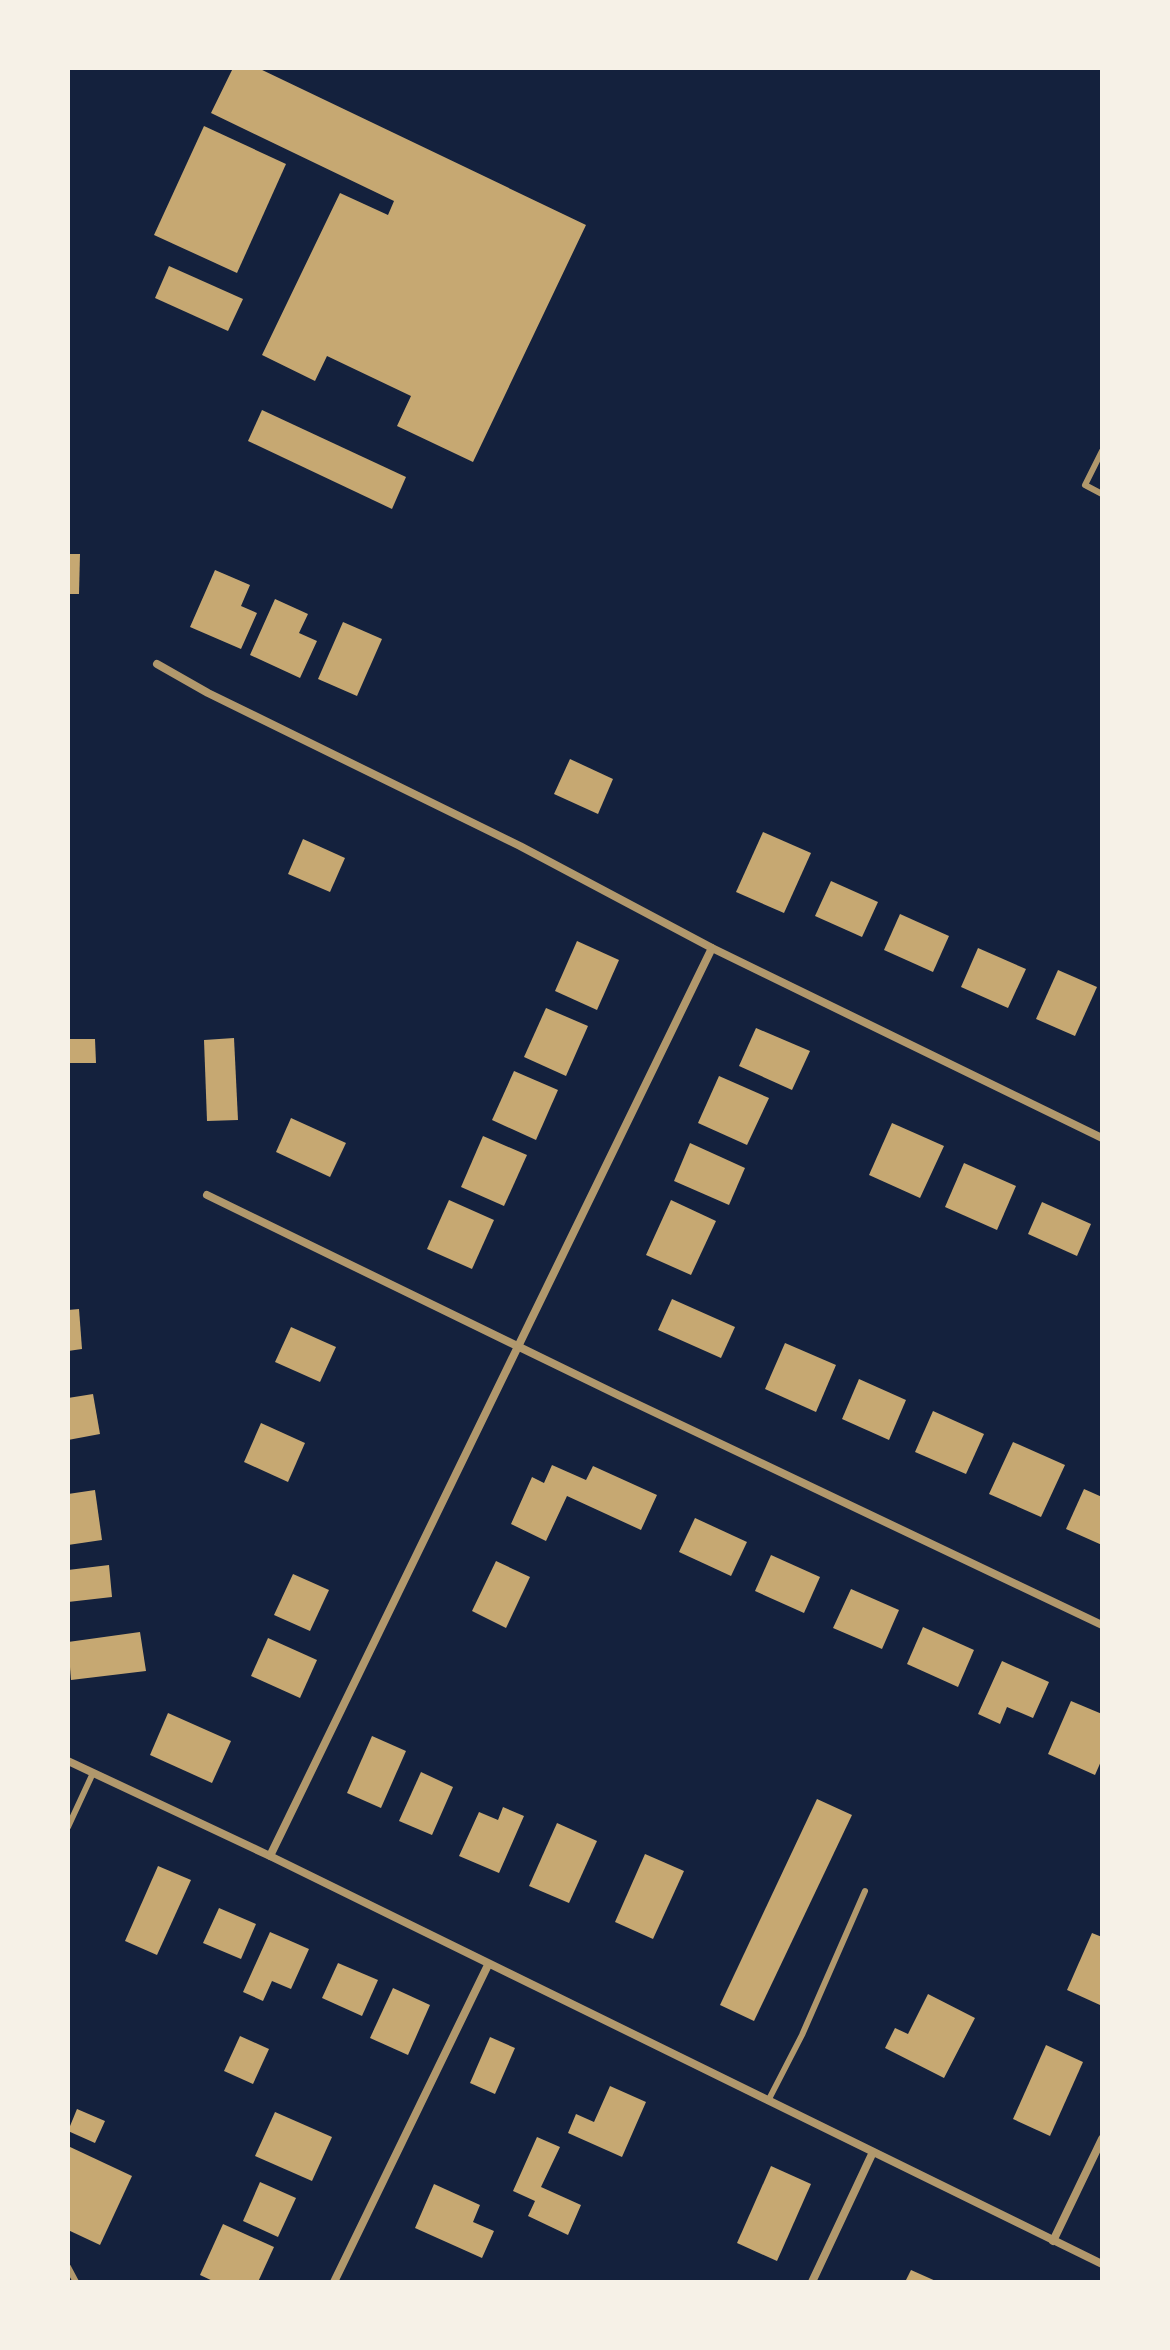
<svg xmlns="http://www.w3.org/2000/svg" width="1170" height="2350" viewBox="0 0 1170 2350" font-family="Roboto,sans-serif">
<style>
.building{fill:#c6a872}
.lines{fill:none;stroke-linecap:round;stroke-linejoin:round}
.service{stroke:#b1986c;stroke-width:6}
.minor{stroke:#b1986c;stroke-width:8}
</style>
<rect width="100%" height="100%" fill="#14213d"/>
<g class="building">
<path d="M 233,68 L 258,68 L 586,225 L 473,462 L 397,426 L 411,396 L 327,356 L 315,381 L 262,355 L 340,193 L 388,215 L 394,201 L 211,113 Z"/>
<path d="M 204,126 L 286,164 L 237,273 L 154,235 Z"/>
<path d="M 169,266 L 243,299 L 228,331 L 155,298 Z"/>
<path d="M 262,410 L 406,477 L 392,509 L 248,441 Z"/>
<path d="M 68,554 L 80,554 L 79,594 L 68,594 Z"/>
<path d="M 215,570 L 250,585 L 241,606 L 257,613 L 241,649 L 190,627 Z"/>
<path d="M 275,599 L 308,614 L 299,633 L 317,641 L 300,678 L 250,655 Z"/>
<path d="M 343,622 L 382,639 L 357,696 L 318,679 Z"/>
<path d="M 570,759 L 613,779 L 598,814 L 554,794 Z"/>
<path d="M 763,832 L 811,853 L 784,913 L 736,892 Z"/>
<path d="M 303,839 L 345,858 L 330,892 L 288,874 Z"/>
<path d="M 831,881 L 878,902 L 862,937 L 815,916 Z"/>
<path d="M 900,914 L 949,936 L 933,972 L 884,950 Z"/>
<path d="M 577,941 L 619,960 L 597,1010 L 555,991 Z"/>
<path d="M 978,948 L 1026,969 L 1008,1008 L 961,987 Z"/>
<path d="M 1058,970 L 1097,987 L 1075,1036 L 1036,1019 Z"/>
<path d="M 546,1008 L 588,1026 L 566,1076 L 524,1057 Z"/>
<path d="M 756,1028 L 810,1051 L 792,1090 L 739,1066 Z"/>
<path d="M 234,1038 L 238,1120 L 207,1121 L 204,1040 Z"/>
<path d="M 68,1039 L 95,1039 L 96,1063 L 68,1063 Z"/>
<path d="M 514,1071 L 558,1090 L 536,1140 L 492,1120 Z"/>
<path d="M 719,1076 L 769,1098 L 747,1145 L 698,1123 Z"/>
<path d="M 291,1118 L 346,1143 L 330,1177 L 276,1152 Z"/>
<path d="M 892,1123 L 944,1146 L 920,1198 L 869,1175 Z"/>
<path d="M 483,1136 L 527,1155 L 504,1206 L 461,1187 Z"/>
<path d="M 690,1143 L 745,1168 L 729,1205 L 674,1181 Z"/>
<path d="M 964,1163 L 1016,1186 L 997,1230 L 945,1207 Z"/>
<path d="M 449,1200 L 494,1220 L 472,1269 L 427,1249 Z"/>
<path d="M 671,1200 L 716,1221 L 691,1275 L 646,1255 Z"/>
<path d="M 1042,1202 L 1091,1224 L 1077,1256 L 1028,1234 Z"/>
<path d="M 672,1299 L 735,1327 L 721,1358 L 658,1330 Z"/>
<path d="M 79,1309 L 82,1349 L 68,1351 L 68,1310 Z"/>
<path d="M 291,1327 L 336,1347 L 320,1382 L 275,1362 Z"/>
<path d="M 785,1343 L 836,1365 L 816,1412 L 765,1389 Z"/>
<path d="M 859,1379 L 906,1400 L 889,1440 L 842,1419 Z"/>
<path d="M 93,1394 L 100,1434 L 68,1440 L 68,1398 Z"/>
<path d="M 933,1411 L 984,1434 L 966,1474 L 915,1452 Z"/>
<path d="M 261,1423 L 305,1443 L 288,1482 L 244,1462 Z"/>
<path d="M 1013,1442 L 1065,1465 L 1041,1517 L 989,1494 Z"/>
<path d="M 552,1465 L 586,1480 L 593,1466 L 657,1495 L 641,1530 L 567,1496 L 546,1541 L 511,1524 L 532,1477 L 544,1483 Z"/>
<path d="M 1084,1489 L 1102,1497 L 1102,1545 L 1066,1529 Z"/>
<path d="M 95,1490 L 102,1540 L 68,1545 L 68,1494 Z"/>
<path d="M 695,1518 L 747,1542 L 731,1576 L 679,1552 Z"/>
<path d="M 771,1555 L 820,1577 L 804,1613 L 755,1591 Z"/>
<path d="M 496,1561 L 530,1577 L 506,1628 L 472,1611 Z"/>
<path d="M 109,1565 L 112,1597 L 68,1602 L 68,1570 Z"/>
<path d="M 293,1574 L 329,1590 L 310,1631 L 274,1615 Z"/>
<path d="M 851,1589 L 899,1610 L 882,1649 L 833,1628 Z"/>
<path d="M 923,1627 L 974,1650 L 958,1687 L 907,1664 Z"/>
<path d="M 140,1632 L 146,1671 L 71,1680 L 68,1642 Z"/>
<path d="M 268,1638 L 317,1660 L 300,1698 L 251,1676 Z"/>
<path d="M 1002,1661 L 1049,1682 L 1033,1718 L 1007,1707 L 1000,1724 L 978,1714 Z"/>
<path d="M 1071,1701 L 1102,1714 L 1102,1759 L 1095,1775 L 1048,1754 Z"/>
<path d="M 168,1713 L 231,1741 L 212,1783 L 150,1755 Z"/>
<path d="M 372,1736 L 406,1751 L 381,1808 L 347,1793 Z"/>
<path d="M 421,1772 L 453,1787 L 432,1835 L 399,1821 Z"/>
<path d="M 817,1799 L 852,1815 L 754,2021 L 720,2005 Z"/>
<path d="M 503,1807 L 524,1816 L 499,1873 L 459,1856 L 479,1812 L 498,1820 Z"/>
<path d="M 557,1823 L 597,1841 L 569,1903 L 529,1886 Z"/>
<path d="M 645,1854 L 684,1871 L 653,1939 L 615,1922 Z"/>
<path d="M 158,1866 L 191,1880 L 157,1955 L 125,1941 Z"/>
<path d="M 219,1908 L 256,1924 L 241,1959 L 203,1943 Z"/>
<path d="M 270,1932 L 309,1949 L 291,1989 L 272,1981 L 263,2001 L 243,1992 Z"/>
<path d="M 1092,1933 L 1102,1937 L 1100,2005 L 1067,1990 Z"/>
<path d="M 338,1963 L 378,1980 L 362,2016 L 322,1998 Z"/>
<path d="M 393,1988 L 430,2005 L 408,2055 L 370,2038 Z"/>
<path d="M 928,1994 L 975,2018 L 944,2078 L 885,2048 L 895,2028 L 908,2034 Z"/>
<path d="M 240,2036 L 269,2049 L 253,2084 L 224,2071 Z"/>
<path d="M 490,2037 L 515,2048 L 495,2094 L 470,2083 Z"/>
<path d="M 1046,2045 L 1083,2062 L 1050,2136 L 1013,2119 Z"/>
<path d="M 610,2086 L 646,2102 L 622,2157 L 568,2133 L 576,2114 L 594,2122 Z"/>
<path d="M 77,2109 L 105,2121 L 95,2143 L 68,2131 Z"/>
<path d="M 275,2112 L 332,2137 L 312,2181 L 255,2156 Z"/>
<path d="M 537,2137 L 560,2147 L 541,2187 L 581,2205 L 568,2235 L 528,2216 L 535,2201 L 513,2191 Z"/>
<path d="M 68,2146 L 132,2176 L 100,2245 L 68,2230 Z"/>
<path d="M 771,2166 L 811,2184 L 777,2261 L 737,2243 Z"/>
<path d="M 260,2182 L 296,2198 L 278,2237 L 243,2221 Z"/>
<path d="M 434,2184 L 480,2205 L 473,2222 L 494,2231 L 482,2258 L 415,2228 Z"/>
<path d="M 223,2224 L 274,2247 L 258,2282 L 215,2282 L 200,2275 Z"/>
<path d="M 911,2270 L 938,2282 L 905,2282 Z"/>
</g>
<g class="lines">
<g class="service">
<path d="M 1102,451 L 1085,485 L 1102,494"/>
<path d="M 68,1827 L 93,1773"/>
<path d="M 768,2101 L 802,2035 L 865,1891"/>
<path d="M 68,2267 L 76,2282"/>
</g>
<g class="minor">
<path d="M 157,664 L 208,693 L 520,846 L 712,948 L 1102,1138"/>
<path d="M 207,1195 L 618,1395 L 1102,1625"/>
<path d="M 68,1761 L 270,1856 L 1102,2264"/>
<path d="M 270,1856 L 712,948"/>
<path d="M 1053,2241 L 1102,2139"/>
<path d="M 334,2282 L 488,1965"/>
<path d="M 812,2282 L 873,2152"/>
</g>
</g>
<rect width="1170" height="2350" fill="none" stroke="#f6f1e7" stroke-width="140"/>
</svg>
